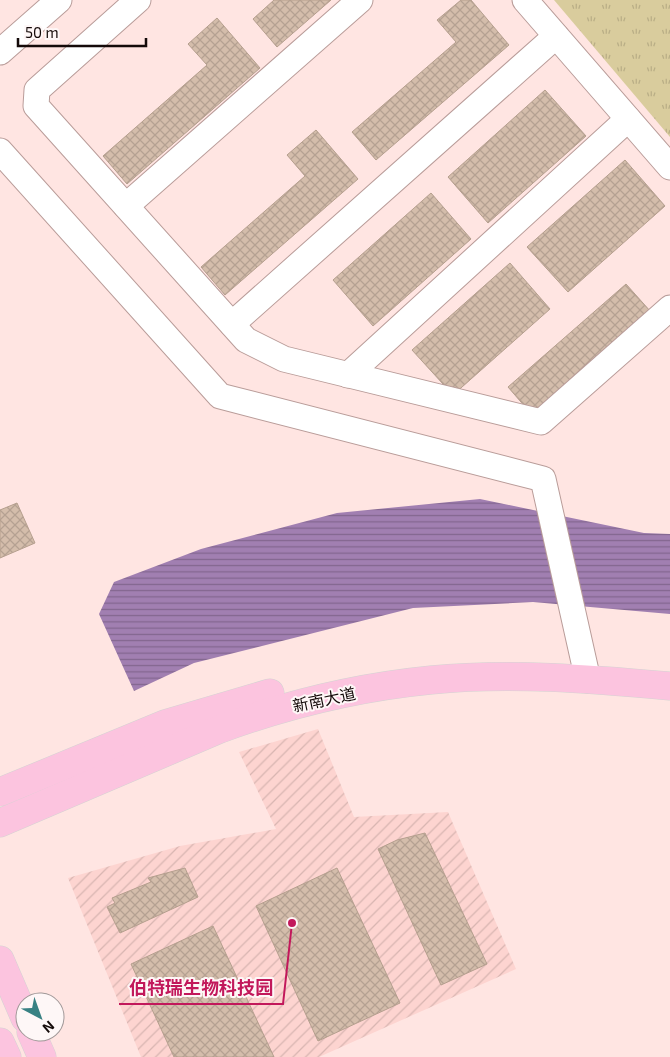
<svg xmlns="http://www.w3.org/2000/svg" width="670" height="1057" viewBox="0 0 670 1057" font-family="'Exo 2','Noto Sans SC',sans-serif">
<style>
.industrial{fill:url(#industrial-furrows)}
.grass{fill:url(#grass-tufts)}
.water{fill:url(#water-rules)}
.building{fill:url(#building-cross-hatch);stroke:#b59f8e}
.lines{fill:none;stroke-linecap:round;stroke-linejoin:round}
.minor-casing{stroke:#b99c99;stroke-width:27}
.major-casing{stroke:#d5d3d3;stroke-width:29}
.minor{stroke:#fff;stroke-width:25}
.major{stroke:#fcc4df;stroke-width:28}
.labels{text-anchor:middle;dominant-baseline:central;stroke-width:4;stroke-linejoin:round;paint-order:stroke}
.street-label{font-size:16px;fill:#140a09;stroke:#fef7f7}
.leader{fill:none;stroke:#c2185b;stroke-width:2}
.callout-dot{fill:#c2185b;stroke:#fef7f7;stroke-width:2}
.callout-label{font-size:18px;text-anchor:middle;font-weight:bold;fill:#c2185b;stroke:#fef7f7;stroke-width:4;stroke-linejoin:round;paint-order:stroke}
</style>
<defs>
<pattern id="industrial-furrows" width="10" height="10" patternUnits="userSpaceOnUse" patternTransform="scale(1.25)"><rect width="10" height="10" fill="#fdd4d0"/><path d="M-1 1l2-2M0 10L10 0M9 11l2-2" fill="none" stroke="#d8b5b1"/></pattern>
<pattern id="grass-tufts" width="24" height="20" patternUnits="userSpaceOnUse" patternTransform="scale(1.25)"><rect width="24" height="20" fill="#d9cc9d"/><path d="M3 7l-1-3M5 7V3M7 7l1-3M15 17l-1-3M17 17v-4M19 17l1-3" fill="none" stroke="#b9ae86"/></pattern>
<pattern id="water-rules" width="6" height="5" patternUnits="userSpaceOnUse" patternTransform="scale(1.25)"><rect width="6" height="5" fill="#a17fb1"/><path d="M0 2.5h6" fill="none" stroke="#82668e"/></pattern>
<pattern id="building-cross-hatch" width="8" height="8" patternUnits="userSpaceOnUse" patternTransform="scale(1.25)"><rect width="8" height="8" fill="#d4bdab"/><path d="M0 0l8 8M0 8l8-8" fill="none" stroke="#b5a192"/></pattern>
</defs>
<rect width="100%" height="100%" fill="#ffe5e2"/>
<path class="industrial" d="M 318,729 L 354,817 L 448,812 L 516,969 L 319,1057 L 141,1057 L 68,878 L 180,846 L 276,829 L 239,752 Z"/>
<path class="grass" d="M 554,0 L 670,0 L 670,137 Z"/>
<path class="water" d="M 480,499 L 644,533 L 670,534 L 670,614 L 533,602 L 413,608 L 194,663 L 134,691 L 99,614 L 114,582 L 201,549 L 337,513 Z"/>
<g class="building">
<path d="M 274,0 L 331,0 L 277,47 L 253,19 Z"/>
<path d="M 461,0 L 471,0 L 509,45 L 376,160 L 352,132 L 456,42 L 437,20 Z"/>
<path d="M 217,18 L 260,68 L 127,184 L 103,156 L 207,65 L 188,44 Z"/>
<path d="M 545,90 L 586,136 L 488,223 L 448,177 Z"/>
<path d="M 316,130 L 358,179 L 225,295 L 201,267 L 305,176 L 287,155 Z"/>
<path d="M 625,160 L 665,206 L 568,292 L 527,247 Z"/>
<path d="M 431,193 L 471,239 L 373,326 L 333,280 Z"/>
<path d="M 510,263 L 550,309 L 453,395 L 412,350 Z"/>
<path d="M 626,284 L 651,312 L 533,416 L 508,387 Z"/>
<path d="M 17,503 L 35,543 L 0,558 L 0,510 Z"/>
<path d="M 425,833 L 487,964 L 441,985 L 378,849 L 397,840 Z"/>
<path d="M 185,868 L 198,897 L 120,933 L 107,907 L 115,903 L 112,898 L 151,882 L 148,878 Z"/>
<path d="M 337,868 L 400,1003 L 318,1041 L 256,906 Z"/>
<path d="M 213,926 L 274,1057 L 174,1057 L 131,964 Z"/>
</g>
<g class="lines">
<defs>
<g id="minor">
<path d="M 138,0 L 37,90 L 36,106 L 246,340 L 284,359 L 541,422 L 670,308"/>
<path d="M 525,0 L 670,167"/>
<path d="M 0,52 L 59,0"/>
<path d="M 0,151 L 220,396 L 543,479 L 588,680"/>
<path d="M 126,206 L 360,0"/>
<path d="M 232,324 L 556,36"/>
<path d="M 348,375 L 628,119"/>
</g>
<g id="major">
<path d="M 0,792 L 165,724 L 270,693"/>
<path d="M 0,823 L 220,729 C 288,704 359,687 431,680 C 510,672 591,679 670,686"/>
<path d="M 0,960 L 25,1018"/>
<path d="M 31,1032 L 42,1057"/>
<path d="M 0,1042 L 7,1057"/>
</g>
</defs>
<use href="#minor" class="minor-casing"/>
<use href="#major" class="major-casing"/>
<use href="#minor" class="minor"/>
<use href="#major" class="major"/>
</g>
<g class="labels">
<g class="street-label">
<text transform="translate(324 699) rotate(-12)">新南大道</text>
</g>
</g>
<path class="leader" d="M292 923L283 1004H119"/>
<circle class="callout-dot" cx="292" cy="923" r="5"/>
<g class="callout-label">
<text x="201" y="994">伯特瑞生物科技园</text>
</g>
<g transform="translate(40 1017) rotate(139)"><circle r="24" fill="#fef7f7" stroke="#a09898"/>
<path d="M0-4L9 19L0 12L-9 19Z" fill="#388183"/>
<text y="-8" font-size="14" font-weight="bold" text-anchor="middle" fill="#140a09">N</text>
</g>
<path d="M18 38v8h128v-8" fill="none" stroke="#140a09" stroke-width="2.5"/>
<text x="25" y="38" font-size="15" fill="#140a09" stroke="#fef7f7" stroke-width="4" paint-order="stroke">50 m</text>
</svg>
